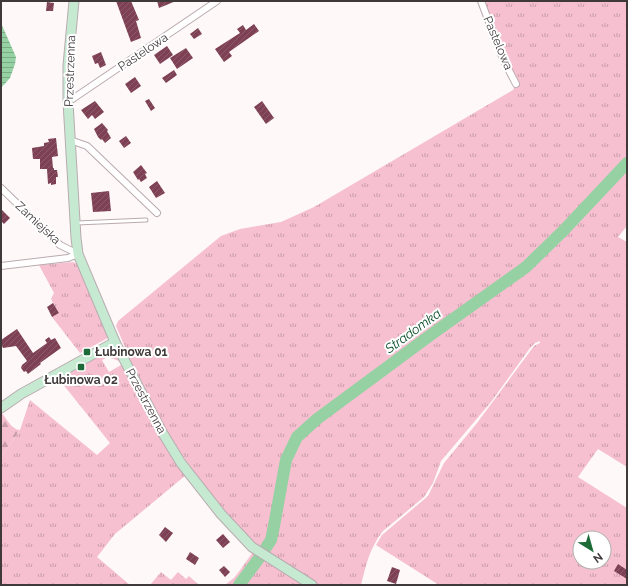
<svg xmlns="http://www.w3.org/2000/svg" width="628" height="586" viewBox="0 0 628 586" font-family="Raleway,sans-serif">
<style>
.grass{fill:url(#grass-tufts);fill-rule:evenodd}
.forest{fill:url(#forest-firs)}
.water{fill:url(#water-rules)}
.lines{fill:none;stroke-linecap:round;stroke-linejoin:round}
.river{stroke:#95d1a3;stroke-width:12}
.building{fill:url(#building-hatch)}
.lane-casing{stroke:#baabaf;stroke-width:5}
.street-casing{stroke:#baabaf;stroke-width:8}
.secondary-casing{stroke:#baabaf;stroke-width:11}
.lane{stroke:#fff;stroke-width:3}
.street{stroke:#fff;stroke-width:6}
.secondary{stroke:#c6e9d2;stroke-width:9}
.poi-dot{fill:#1e6b3a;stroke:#fff;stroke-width:1.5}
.labels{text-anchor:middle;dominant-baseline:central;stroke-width:4;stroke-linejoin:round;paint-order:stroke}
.street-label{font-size:12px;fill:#3f393a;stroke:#fff}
.poi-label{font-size:12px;font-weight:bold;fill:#3f393a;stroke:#fff;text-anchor:start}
.water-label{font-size:13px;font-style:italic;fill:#00481f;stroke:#fff}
</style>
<defs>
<pattern id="grass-tufts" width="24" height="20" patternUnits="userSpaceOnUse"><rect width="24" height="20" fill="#f6c0d0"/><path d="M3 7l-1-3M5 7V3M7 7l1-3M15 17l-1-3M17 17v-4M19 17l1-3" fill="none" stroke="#c99daa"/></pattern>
<pattern id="forest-firs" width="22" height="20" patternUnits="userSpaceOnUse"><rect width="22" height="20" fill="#f6c0d0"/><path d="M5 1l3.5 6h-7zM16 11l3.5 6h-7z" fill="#c99daa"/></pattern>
<pattern id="water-rules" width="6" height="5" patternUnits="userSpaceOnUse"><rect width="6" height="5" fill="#95d1a3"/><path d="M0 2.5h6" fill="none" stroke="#7bab86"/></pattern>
<pattern id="building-hatch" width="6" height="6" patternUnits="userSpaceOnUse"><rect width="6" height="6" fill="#7d4055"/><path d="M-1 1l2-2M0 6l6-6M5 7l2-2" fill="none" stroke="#8b5a6b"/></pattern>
</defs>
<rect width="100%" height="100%" fill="#fef8f9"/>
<g class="grass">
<path d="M 481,1 L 627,1 L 627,226 L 618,237 L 627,242 L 627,467 L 598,449 L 578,477 L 627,508 L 627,585 L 439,585 L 376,545 L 382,535 L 428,496 L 444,463 L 477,423 L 534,346 L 540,343 L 540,341 L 535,343 L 530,348 L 491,402 L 441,461 L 433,483 L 424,497 L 383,531 C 370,547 366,565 361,585 L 319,585 L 287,565 L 250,539 L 213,497 L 177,448 L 159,418 L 139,380 L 116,326 L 118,321 L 221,236 L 240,229 L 281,222 L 314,207 L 513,90 L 516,84 ZM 580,538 L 604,538 L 604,562 L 580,562 Z"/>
<path d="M 73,262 L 77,264 L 108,337 L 106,339 L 80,353 L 52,317 L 59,313 L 51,299 L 54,293 L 39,265 Z"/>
<path d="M 110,350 L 115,351 L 121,358 L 119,361 L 108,357 L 102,360 L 109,372 L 121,365 L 125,366 L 186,475 L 115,534 L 97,557 L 130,585 L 1,585 L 1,457 L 20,430 L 30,400 L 97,455 L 110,443 L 58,378 Z"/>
<path d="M 253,552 L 268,563 L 269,562 L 305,585 L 225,585 L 235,577 Z"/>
<path d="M 161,572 L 171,580 L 178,572 L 186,579 L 189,576 L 199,585 L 150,585 Z"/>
</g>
<path class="forest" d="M 1,412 C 6,418 12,430 20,430 L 1,457 Z"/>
<path class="water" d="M 1,23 L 16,57 L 15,64 L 10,78 L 1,88 Z"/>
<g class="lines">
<g class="river">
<path d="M 265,549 L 271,540 L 274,526 L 286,460 L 297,437 L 317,419 L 432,334 L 526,267 L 564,230 L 627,163"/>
<path d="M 239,585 L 263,553"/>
</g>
</g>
<g class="building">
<path d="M 116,1 L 131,1 L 139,20 L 136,21 L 141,38 L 131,42 Z"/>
<path d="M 157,1 L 176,1 L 159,8 Z"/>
<path d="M 47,2 L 54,3 L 53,11 L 46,11 Z"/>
<path d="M 254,24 L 259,31 L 229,52 L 232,56 L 224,62 L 215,49 L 240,33 L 237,29 L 243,25 L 246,30 Z"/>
<path d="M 198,28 L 202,34 L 194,39 L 190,34 Z"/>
<path d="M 167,46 L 173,55 L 160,64 L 154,55 Z"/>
<path d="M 186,48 L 193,58 L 177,69 L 170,58 Z"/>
<path d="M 101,52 L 106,65 L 100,68 L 98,63 L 95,64 L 92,56 Z"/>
<path d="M 174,70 L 177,75 L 166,83 L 162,78 Z"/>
<path d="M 135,77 L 141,86 L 131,93 L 125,84 Z"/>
<path d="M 149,99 L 155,108 L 151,111 L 145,101 Z"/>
<path d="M 95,101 L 104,112 L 95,119 L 92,115 L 88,119 L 81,110 Z"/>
<path d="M 262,101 L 274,118 L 266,124 L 254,107 Z"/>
<path d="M 102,123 L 108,130 L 107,131 L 111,138 L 105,143 L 102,139 L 101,140 L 98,137 L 94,129 Z"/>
<path d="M 126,136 L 131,143 L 124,148 L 119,141 Z"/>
<path d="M 56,138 L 58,156 L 52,157 L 53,168 L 54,168 L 54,170 L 57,170 L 58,177 L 56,177 L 56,184 L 51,185 L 51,183 L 48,184 L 47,169 L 40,169 L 40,159 L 33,159 L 32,148 L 44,146 L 44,143 L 49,142 L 48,139 Z"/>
<path d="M 141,165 L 147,173 L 145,174 L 147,178 L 141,182 L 139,179 L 138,180 L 133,172 Z"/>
<path d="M 157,181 L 165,193 L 156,198 L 149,187 Z"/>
<path d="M 109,191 L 111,211 L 93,212 L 91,193 Z"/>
<path d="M 1,209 L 10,218 L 4,224 L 1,221 Z"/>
<path d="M 53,303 L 59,313 L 52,317 L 47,307 Z"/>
<path d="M 17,329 L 33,353 L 47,343 L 45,340 L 49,337 L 51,340 L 55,338 L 61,348 L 40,363 L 41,364 L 28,374 L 26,371 L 24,372 L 21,368 L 22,365 L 27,361 L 19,350 L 16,346 L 3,348 L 1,344 L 1,340 Z"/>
<path d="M 165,527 L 173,533 L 166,542 L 159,535 Z"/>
<path d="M 223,534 L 230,542 L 223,548 L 216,540 Z"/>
<path d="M 190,552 L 199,558 L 195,565 L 186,559 Z"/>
<path d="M 618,564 L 627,570 L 627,579 L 614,571 Z"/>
<path d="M 224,566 L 230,572 L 225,577 L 219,570 Z"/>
<path d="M 392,567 L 400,570 L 396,584 L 387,581 Z"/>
</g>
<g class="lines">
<defs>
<path id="lane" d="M 77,223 L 146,220"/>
<g id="street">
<path d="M 481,1 L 503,59 L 516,84"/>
<path d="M 68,102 L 217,1"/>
<path d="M 70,140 L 87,146 L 157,213"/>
<path d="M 1,188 L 60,245 L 78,254"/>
<path d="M 1,266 L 68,258 L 78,254"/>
</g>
<g id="secondary">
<path d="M 74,1 L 68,65 L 68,102 L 76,238 L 78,254 L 115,342 L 162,432 L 181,463 L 221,514 L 252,547 L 312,585"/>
<path d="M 1,408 L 21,394 L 115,342"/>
</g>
</defs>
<use href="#lane" class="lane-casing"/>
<use href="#street" class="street-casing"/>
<use href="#secondary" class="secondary-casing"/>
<use href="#lane" class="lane"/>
<use href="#street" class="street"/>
<use href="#secondary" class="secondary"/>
</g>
<g class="poi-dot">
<rect x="83" y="348" width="8" height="8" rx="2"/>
<rect x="77" y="363" width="8" height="8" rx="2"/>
</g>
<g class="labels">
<g class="street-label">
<text transform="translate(498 43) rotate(67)">Pastelowa</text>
<text transform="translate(143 52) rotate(-34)">Pastelowa</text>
<text transform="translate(70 71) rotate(-88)">Przestrzenna</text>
<text transform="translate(38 223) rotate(43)">Zamiejska</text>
<text transform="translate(146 401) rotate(62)">Przestrzenna</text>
</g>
<g class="poi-label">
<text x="95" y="352">Łubinowa 01</text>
<text x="81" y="380" text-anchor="middle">Łubinowa 02</text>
</g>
<g class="water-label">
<text transform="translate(413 331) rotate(-36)">Stradomka</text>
</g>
</g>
<rect width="628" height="586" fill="none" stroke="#3f393a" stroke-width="4"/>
<g transform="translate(592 550) rotate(143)"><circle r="19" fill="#ffffff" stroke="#b2b0b0"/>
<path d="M0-3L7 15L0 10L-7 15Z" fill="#1e6b3a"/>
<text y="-6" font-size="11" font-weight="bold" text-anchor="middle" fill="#3f393a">N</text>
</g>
</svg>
